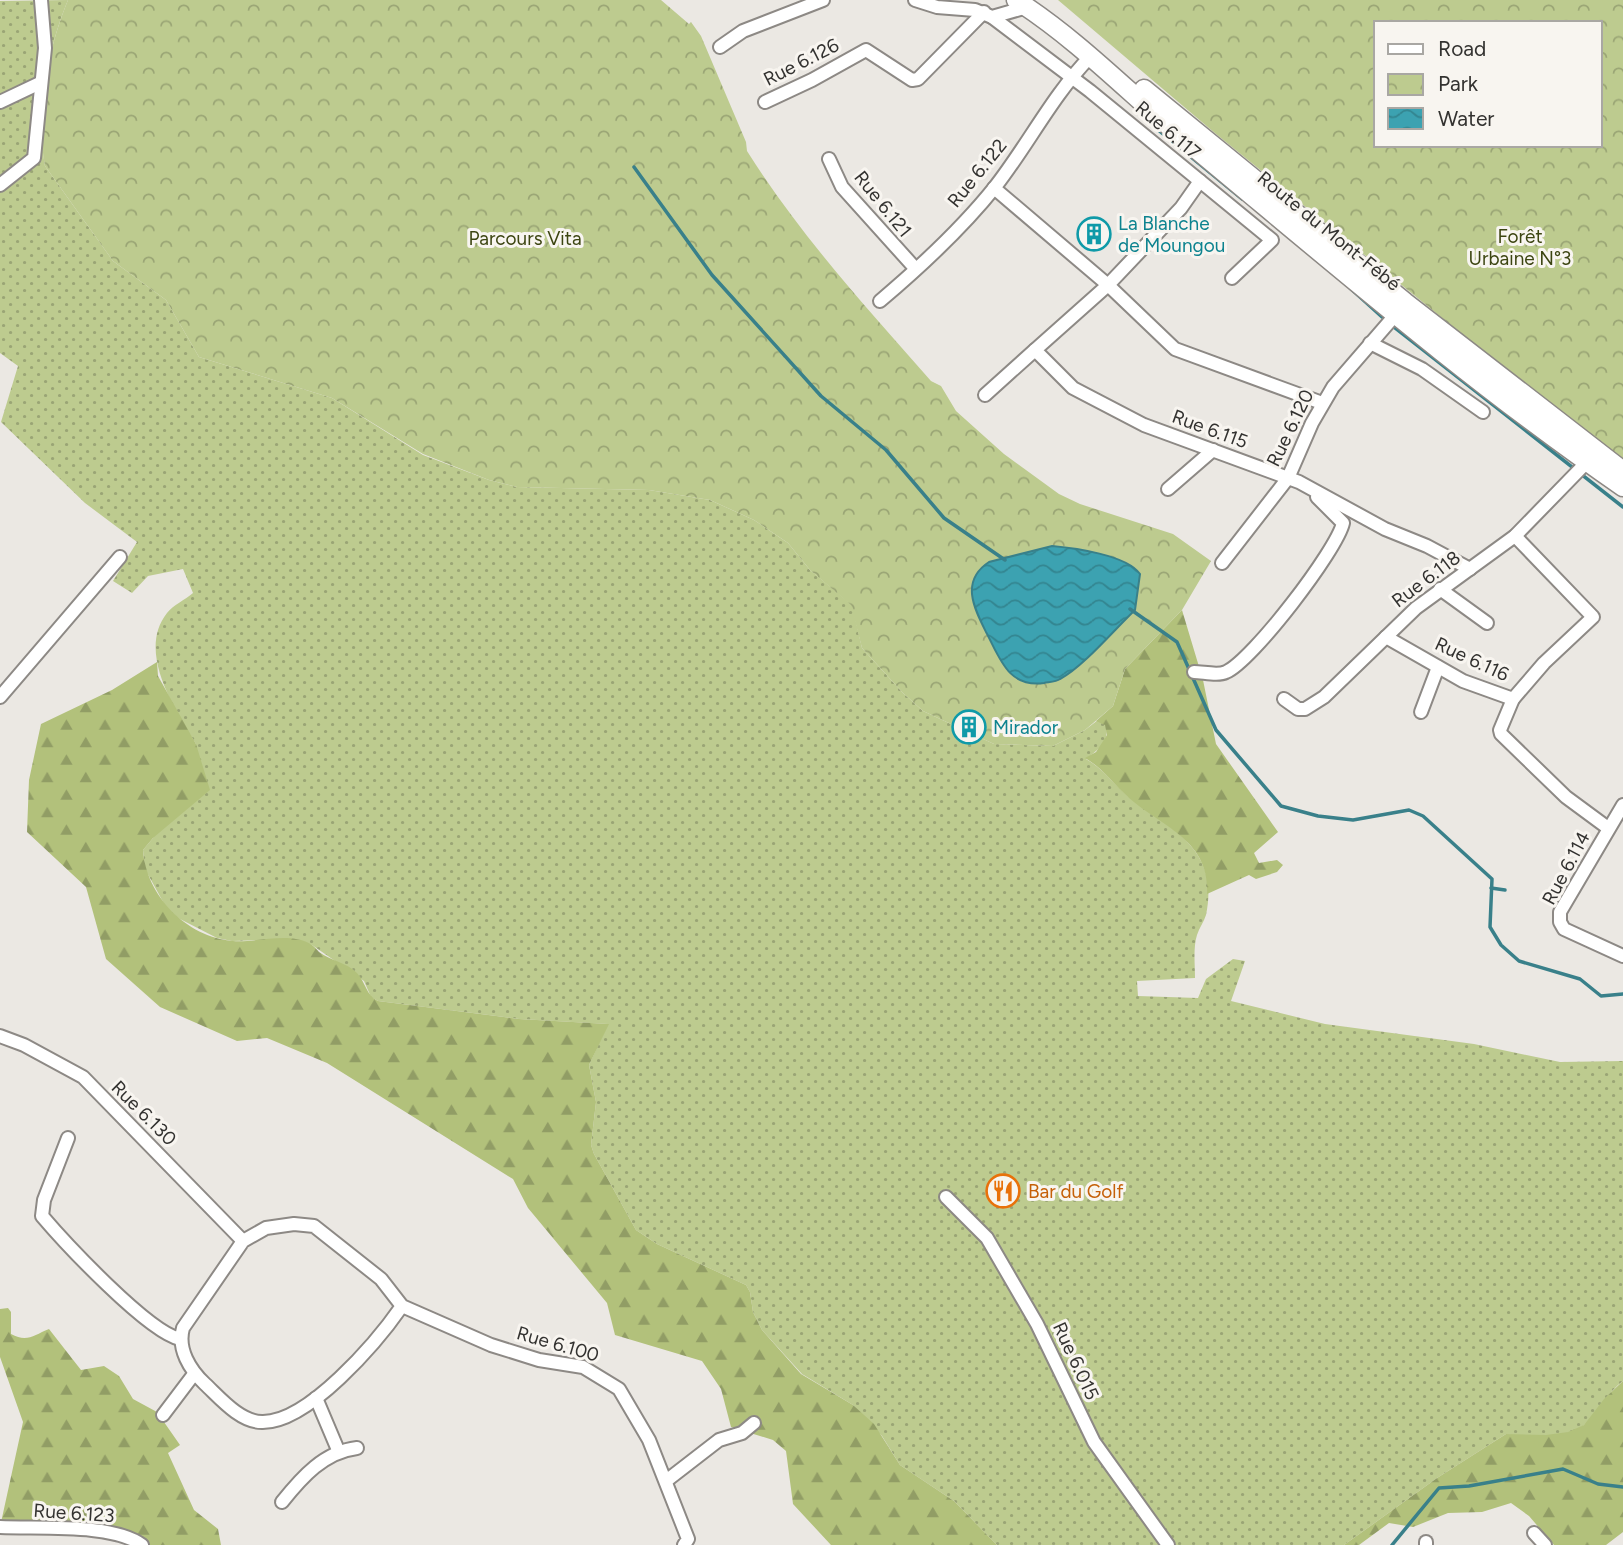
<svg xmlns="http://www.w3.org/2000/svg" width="1623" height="1545" viewBox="0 0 1623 1545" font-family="Figtree,sans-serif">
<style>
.grass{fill:url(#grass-dots)}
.forest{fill:url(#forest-firs)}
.park{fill:url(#park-crowns);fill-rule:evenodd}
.water{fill:url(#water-waves);stroke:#39808a;stroke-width:2}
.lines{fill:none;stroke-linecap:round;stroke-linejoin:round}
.stream{stroke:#39808a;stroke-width:3.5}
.street-casing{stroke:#8d8985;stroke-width:16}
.secondary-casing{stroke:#8d8985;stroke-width:21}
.street{stroke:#fff;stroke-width:12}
.secondary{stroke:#fff;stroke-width:18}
.labels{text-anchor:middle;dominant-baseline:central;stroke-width:6;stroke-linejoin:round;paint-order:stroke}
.street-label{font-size:19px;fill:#333230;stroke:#f8f5f0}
.culture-label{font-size:19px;fill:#0d838f;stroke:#f8f5f0;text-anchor:start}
.park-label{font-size:19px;fill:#3c4511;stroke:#f8f5f0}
.food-label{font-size:19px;fill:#c56008;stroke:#f8f5f0;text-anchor:start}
</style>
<defs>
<pattern id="grass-dots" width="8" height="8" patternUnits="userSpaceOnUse" patternTransform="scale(1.75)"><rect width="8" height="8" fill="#bdcb8f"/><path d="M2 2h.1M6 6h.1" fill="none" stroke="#9aa575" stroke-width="1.8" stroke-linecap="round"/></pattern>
<pattern id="forest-firs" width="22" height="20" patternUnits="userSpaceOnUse" patternTransform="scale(1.75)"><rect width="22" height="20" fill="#b2c17b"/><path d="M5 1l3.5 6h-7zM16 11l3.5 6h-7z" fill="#919d65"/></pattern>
<pattern id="park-crowns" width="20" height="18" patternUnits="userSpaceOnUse" patternTransform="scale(1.75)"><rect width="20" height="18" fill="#bdcb8f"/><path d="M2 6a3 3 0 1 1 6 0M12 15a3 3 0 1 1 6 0" fill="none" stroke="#9aa575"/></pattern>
<pattern id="water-waves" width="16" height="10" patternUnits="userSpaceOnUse" patternTransform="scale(1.75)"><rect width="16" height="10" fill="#3ca2b1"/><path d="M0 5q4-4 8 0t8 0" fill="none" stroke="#338590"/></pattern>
</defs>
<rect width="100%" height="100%" fill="#ebe8e3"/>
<path class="grass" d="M 68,0 C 48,48 35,114 45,166 L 113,261 L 166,300 L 199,357 L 332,398 L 423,455 L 489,480 L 517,487 L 649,490 L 710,500 L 754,520 L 788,543 L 810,570 L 852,605 L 862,648 L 903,693 L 923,711 L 994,744 L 1053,746 L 1085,730 L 1098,720 L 1105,724 C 1112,740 1097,751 1086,759 C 1106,770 1116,789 1134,801 C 1177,832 1219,852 1206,915 C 1204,922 1199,928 1197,935 C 1193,947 1195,965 1195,978 L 1137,981 L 1138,996 L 1198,998 L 1206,979 L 1233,959 L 1245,961 L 1231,1001 L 1325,1024 L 1474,1044 L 1560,1062 L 1623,1061 L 1623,1381 C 1608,1392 1603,1406 1591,1419 C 1572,1440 1531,1438 1506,1434 L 1437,1478 L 1344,1545 L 997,1545 L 954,1501 L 900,1465 L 882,1436 L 853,1405 L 802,1374 L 762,1330 L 753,1312 L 750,1292 L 746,1285 L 657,1244 L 636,1230 L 594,1154 L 591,1145 L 596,1102 L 589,1065 L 608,1024 L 519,1019 L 378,1001 L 371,997 L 364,981 L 312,945 L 292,939 L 232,941 L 217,938 L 180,919 L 167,909 L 145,869 L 143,850 L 153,838 L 196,744 C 176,711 136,652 167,613 C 173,605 185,600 193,593 L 183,569 L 148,576 L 132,593 L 113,581 L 137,542 L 85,503 L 1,422 L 18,366 L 0,353 L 0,1 Z"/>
<g class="forest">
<path d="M 1182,610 L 1203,680 L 1216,744 L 1278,832 L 1254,853 L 1259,863 L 1277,860 L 1283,865 L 1277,872 L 1256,879 L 1249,875 L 1207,894 C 1210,840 1162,827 1129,798 C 1113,784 1104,769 1085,758 L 1096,752 L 1107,735 L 1105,725 L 1096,721 L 1113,706 L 1125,669 Z"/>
<path d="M 157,662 L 158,676 L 196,744 L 210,790 L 153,838 L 143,850 C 146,895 186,937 233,941 C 257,943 290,931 312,945 C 315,947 317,950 319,952 C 331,961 346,962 357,973 C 366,983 366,995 378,1001 L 519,1019 L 609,1024 L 589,1065 L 596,1102 L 591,1145 L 594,1154 L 636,1230 L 657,1244 L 746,1285 L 750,1292 L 753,1312 L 762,1330 L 801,1374 L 853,1405 L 874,1424 L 900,1465 L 954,1501 L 997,1545 L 831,1545 L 793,1504 L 786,1451 L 773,1440 L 731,1427 L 721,1389 L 702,1361 L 615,1335 L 607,1303 L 528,1208 L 513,1179 L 327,1063 L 267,1038 L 237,1041 L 160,1007 L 106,959 L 86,887 L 27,832 L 29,780 L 41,724 L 112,690 Z"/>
<path d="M 8,1308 L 11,1312 L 11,1334 C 27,1343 34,1335 49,1329 L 81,1370 L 104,1366 L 119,1376 L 133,1399 L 157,1412 L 180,1445 L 168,1453 L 194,1510 L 218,1529 L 221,1545 L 142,1545 L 132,1538 L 0,1527 L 23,1422 L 0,1357 L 0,1309 Z"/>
<path d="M 1623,1381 L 1623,1532 L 1606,1545 L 1554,1545 L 1529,1516 L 1511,1503 L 1482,1512 L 1448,1513 L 1413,1527 L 1389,1523 L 1359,1545 L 1344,1545 L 1437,1478 L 1506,1434 L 1546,1435 L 1568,1432 L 1584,1425 L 1604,1399 Z"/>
</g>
<g class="park">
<path d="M 68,0 L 661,0 L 689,24 L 691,22 L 701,36 L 746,142 L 747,151 C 799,234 866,307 931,381 L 941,386 L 956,411 L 1004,454 L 1059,494 L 1080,504 L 1173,534 L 1211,561 L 1182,610 L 1125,669 L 1113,706 L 1085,730 L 1053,746 L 994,744 L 923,711 L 903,693 L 862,648 L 851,605 L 810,570 L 788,543 L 754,520 L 710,500 L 649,490 L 517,487 L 489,480 L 423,454 L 332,398 L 199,357 L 166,300 L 113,261 L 45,166 C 35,115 48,48 68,0 Z"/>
<path d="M 1058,0 L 1623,0 L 1623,461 L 1597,444 L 1216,134 ZM 1376,23 L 1600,23 L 1600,145 L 1376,145 Z"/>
</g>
<path class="water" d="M 1052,546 C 1074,548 1127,555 1140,574 L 1135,610 C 1115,629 1083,667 1060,679 C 1056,682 1049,682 1044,683 C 1008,688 1000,658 986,632 C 974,608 960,581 989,562 Z"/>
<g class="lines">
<g class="stream">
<path d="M 1146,120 L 1242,199"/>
<path d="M 634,167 L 712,275 L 821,396 L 886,450 L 944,518 L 1005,560"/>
<path d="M 1350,288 L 1382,317"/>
<path d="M 1394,327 L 1623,507"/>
<path d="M 1130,609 L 1177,642 L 1216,730 L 1281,806 L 1318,816 L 1353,820 L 1409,810 L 1423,816 L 1492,879 L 1490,927 L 1501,945 L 1519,961 L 1580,979 L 1601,996 L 1623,994"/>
<path d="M 1491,888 L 1505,890"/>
<path d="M 1392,1545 L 1439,1488 L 1469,1486 L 1563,1469 L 1598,1484 L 1623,1487"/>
</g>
<defs>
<g id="street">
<path d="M 915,0 L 937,7 L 975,10 L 992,17 L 1027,7"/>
<path d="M 992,17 L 1090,91 L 1200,181 L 1181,208 L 1108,285 L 1175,349 L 1322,403"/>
<path d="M 720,47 L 743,31 L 823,0"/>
<path d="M 0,102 L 40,83"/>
<path d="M 765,102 L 812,80 L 866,50 L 912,80 L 918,79 L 984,12"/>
<path d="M 829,159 L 842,187 L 914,267"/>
<path d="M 1200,181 L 1272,240 L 1232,278"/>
<path d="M 0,185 L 34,158 L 45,48 L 41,0"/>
<path d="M 994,188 L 1108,285 L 1035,350 L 1073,388 L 1144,425 L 1299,482 L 1385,529 L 1427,546 L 1470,569"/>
<path d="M 880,301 C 919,268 963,227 995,187 C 1028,145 1052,96 1090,57"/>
<path d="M 1370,343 L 1422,369 L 1483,412"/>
<path d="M 985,395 L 1035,350"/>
<path d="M 1168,489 L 1213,450"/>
<path d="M 1222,563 L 1288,478 L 1312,423 L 1333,387 L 1397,313"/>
<path d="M 1440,589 L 1487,623"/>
<path d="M 1386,637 L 1463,681 L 1513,699 L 1544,663 L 1593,617 L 1515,536"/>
<path d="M 1194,672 C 1203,672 1218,676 1226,672 C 1252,661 1337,550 1343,523 L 1317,497"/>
<path d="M 0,697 L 120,557"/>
<path d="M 1284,699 L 1298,709 L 1305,709 L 1324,697 L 1416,608 L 1515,536 L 1587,462"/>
<path d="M 1513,699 L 1500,730 L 1501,734 L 1566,797 L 1608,828"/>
<path d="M 1421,712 L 1438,667"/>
<path d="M 1623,805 L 1560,912 L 1560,922 L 1564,929 L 1623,956"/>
<path d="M 0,1036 L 24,1045 L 83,1077 L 243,1241"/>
<path d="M 68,1138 L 44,1200 L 42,1216 C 65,1243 148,1332 180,1339"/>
<path d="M 946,1197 L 987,1238 L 1037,1324 L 1094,1442 L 1168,1545"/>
<path d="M 402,1306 C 377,1342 308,1423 262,1422 C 240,1422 220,1398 205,1384 C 190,1370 177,1349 183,1328 L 243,1241 L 266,1228 L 294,1224 L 314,1226 L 381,1279 L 402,1306 L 491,1345 L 539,1360 L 583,1367 L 619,1389 L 649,1440 L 688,1539 L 684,1545"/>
<path d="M 316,1398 L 338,1450"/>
<path d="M 163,1415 L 194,1374"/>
<path d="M 666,1481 L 719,1440 L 742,1433 L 754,1423"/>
<path d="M 282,1502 C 302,1477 324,1452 357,1448"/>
<path d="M 0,1527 C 39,1529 112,1523 142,1545"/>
<path d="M 1534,1533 L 1545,1545"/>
<path d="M 1426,1545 L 1426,1542"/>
</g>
<g id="secondary">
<path d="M 1016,0 C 1080,41 1133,97 1191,145 C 1330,260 1474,385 1623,487"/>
<path d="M 1144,89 L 1405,302 L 1623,471"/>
</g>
</defs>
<use href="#street" class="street-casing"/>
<use href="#secondary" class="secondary-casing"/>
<use href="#street" class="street"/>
<use href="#secondary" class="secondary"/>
</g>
<defs>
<symbol id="building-ring" viewBox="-11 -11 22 22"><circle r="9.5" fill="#f8f5f0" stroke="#0f9aa8" stroke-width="1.5"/><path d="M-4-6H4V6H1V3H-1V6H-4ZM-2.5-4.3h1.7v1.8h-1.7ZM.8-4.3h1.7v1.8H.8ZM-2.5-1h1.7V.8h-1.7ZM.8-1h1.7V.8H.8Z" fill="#0f9aa8"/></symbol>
<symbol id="restaurant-ring" viewBox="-11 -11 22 22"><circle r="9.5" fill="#f8f5f0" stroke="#e8710a" stroke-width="1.5"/><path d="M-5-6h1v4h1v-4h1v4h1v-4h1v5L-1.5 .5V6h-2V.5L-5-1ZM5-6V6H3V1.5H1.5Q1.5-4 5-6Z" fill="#e8710a"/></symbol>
</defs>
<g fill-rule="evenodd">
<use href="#building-ring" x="1075" y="215" width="38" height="38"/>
<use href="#building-ring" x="950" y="708" width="38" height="38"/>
<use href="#restaurant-ring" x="984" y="1172" width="38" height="38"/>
</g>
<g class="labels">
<g class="street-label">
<text transform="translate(801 62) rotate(-27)">Rue 6.126</text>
<text transform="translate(1168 130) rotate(40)">Rue 6.117</text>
<text transform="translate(977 173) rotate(-51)">Rue 6.122</text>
<text transform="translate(883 204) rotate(51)">Rue 6.121</text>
<text transform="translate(1329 231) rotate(39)">Route du Mont-Fébé</text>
<text transform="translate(1290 428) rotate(-64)">Rue 6.120</text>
<text transform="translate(1210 429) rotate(20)">Rue 6.115</text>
<text transform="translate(1426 579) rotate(-37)">Rue 6.118</text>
<text transform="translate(1472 659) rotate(25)">Rue 6.116</text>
<text transform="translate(1566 868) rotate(-62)">Rue 6.114</text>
<text transform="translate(144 1113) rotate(45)">Rue 6.130</text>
<text transform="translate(558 1344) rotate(16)">Rue 6.100</text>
<text transform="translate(1076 1361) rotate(65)">Rue 6.015</text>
<text transform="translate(74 1513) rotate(4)">Rue 6.123</text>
</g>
<g class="culture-label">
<text x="1118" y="223">La Blanche<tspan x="1118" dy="22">de Moungou</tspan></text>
<text x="993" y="727">Mirador</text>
</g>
<g class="park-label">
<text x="1520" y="236">Forêt<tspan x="1520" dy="22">Urbaine N°3</tspan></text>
<text x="525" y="238">Parcours Vita</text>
</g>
<g class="food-label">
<text x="1028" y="1191">Bar du Golf</text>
</g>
</g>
<rect x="1374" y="21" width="228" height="126" fill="#f8f5f0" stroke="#a9a7a3" stroke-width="2"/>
<rect x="1388" y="44" width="35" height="10" fill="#ffffff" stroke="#a9a7a3" stroke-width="2"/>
<text x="1438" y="56" font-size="21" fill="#333230">Road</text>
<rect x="1388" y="74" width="35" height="21" fill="url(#park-crowns)" stroke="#a9a7a3" stroke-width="2"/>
<text x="1438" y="91" font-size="21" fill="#333230">Park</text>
<rect x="1388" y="108" width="35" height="21" fill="url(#water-waves)" stroke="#a9a7a3" stroke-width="2"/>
<text x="1438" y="126" font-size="21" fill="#333230">Water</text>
</svg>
